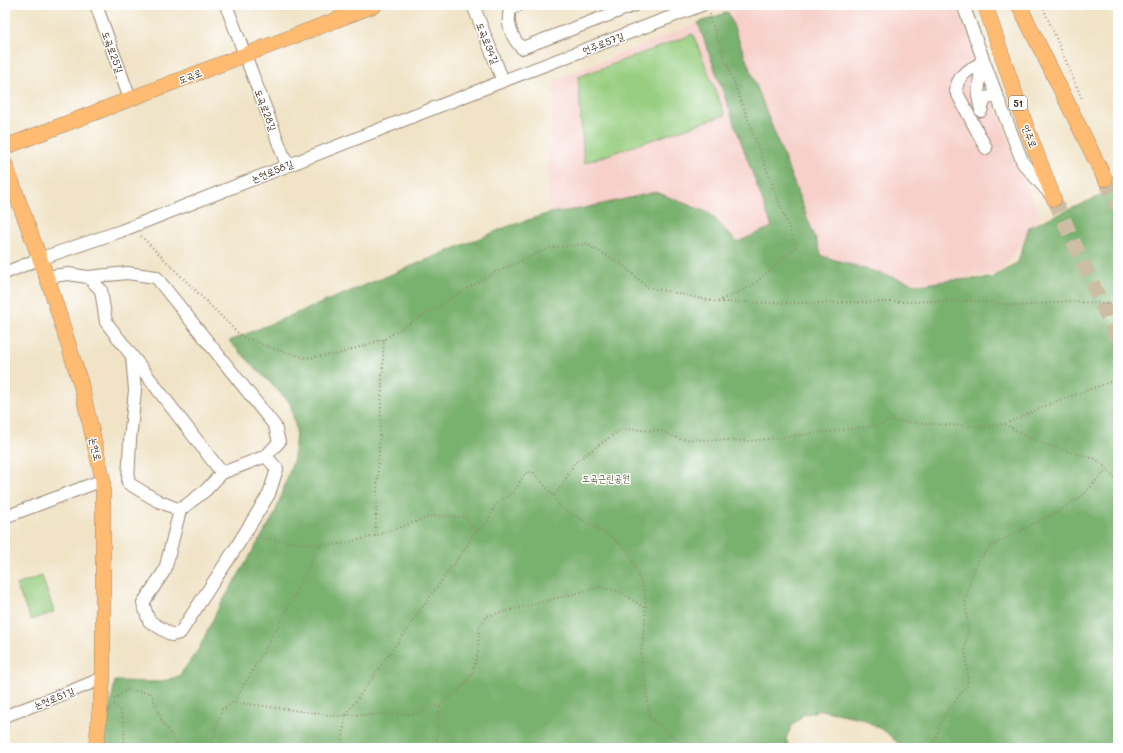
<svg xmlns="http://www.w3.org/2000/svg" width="1123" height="753" viewBox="0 0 1123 753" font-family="Mali,'Poor Story',sans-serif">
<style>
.built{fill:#f7d0ca}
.green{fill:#97ce80;stroke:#697c4f}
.forest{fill:#79b16e;stroke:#5a6e46}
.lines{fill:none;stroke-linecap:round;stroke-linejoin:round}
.major-tunnel{stroke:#ccbea4;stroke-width:15;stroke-dasharray:15 8;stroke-linecap:butt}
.minor-casing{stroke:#968672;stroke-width:14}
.major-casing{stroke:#968672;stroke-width:16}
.path{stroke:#968672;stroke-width:2;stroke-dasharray:1 3;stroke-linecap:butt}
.minor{stroke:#fff;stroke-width:12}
.major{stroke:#ffbb71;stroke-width:15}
.labels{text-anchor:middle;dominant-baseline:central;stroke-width:3;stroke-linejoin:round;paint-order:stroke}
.shield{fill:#fff;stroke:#766a62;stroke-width:1}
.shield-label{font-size:9px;font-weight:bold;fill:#3b2a1e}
.street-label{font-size:10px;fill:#3b2a1e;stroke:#fff}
.park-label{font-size:10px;fill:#575b3b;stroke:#fff}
</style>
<rect width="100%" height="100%" fill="#fff"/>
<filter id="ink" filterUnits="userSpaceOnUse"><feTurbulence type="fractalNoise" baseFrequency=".025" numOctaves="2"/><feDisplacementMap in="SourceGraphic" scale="8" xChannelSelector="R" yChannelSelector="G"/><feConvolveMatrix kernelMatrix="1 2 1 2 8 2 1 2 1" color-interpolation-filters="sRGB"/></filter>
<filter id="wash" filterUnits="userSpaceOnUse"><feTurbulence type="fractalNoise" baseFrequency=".012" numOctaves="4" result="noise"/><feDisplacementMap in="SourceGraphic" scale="16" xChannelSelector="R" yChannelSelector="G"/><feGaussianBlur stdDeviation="0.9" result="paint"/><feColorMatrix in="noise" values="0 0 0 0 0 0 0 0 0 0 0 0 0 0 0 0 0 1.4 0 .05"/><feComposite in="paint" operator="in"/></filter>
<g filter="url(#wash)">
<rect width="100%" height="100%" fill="#f0e3c6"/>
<g class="built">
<path d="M 745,5 L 955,5 L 1040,217 L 1000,273 L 919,285 L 822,256 L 728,12 Z"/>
<path d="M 698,23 L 773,227 L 737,242 L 709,214 L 580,209 L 550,213 L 547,168 L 556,79 Z"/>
</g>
<g class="green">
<path d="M 693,34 L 725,115 L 584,163 L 578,77 Z"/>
<path d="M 42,576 L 54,612 L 31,620 L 16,585 Z"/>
</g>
<path class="forest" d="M 728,12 L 822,256 L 919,285 L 951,280 L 992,278 L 1018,262 L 1029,227 L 1118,188 L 1118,365 L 1117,377 L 1118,383 L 1118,748 L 903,748 L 886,732 L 861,718 L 820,710 L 803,715 L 792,726 L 786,738 L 789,748 L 568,748 L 560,745 L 557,748 L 104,748 L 108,718 L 115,681 L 161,682 L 179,676 L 198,650 L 218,609 L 275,514 L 294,458 L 296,429 L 290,403 L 229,341 L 509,226 L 550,213 L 580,209 L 656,192 L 709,213 L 737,242 L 772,227 L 698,23 Z"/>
</g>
<g filter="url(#ink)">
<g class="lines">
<g class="major-tunnel">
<path d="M 1105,179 L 1118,207"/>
<path d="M 1054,199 L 1118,340"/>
</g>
<defs>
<g id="minor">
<path d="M 96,5 L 130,99"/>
<path d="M 226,5 L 287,165"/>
<path d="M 473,5 L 503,81"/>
<path d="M 519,5 L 511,8 C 505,21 512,39 522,48 L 635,5"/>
<path d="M 963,5 L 982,56 L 978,96 L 981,110"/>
<path d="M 983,59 L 997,96"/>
<path d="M 981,63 C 969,70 957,75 956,91 L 986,148"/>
<path d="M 981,111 L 985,98 L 997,96 L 1023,163 L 1050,194"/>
<path d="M 5,273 L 39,259 L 121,231 L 503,81 L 702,5"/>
<path d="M 46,277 L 68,274 L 88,277 L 101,290 L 106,322 L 222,473 L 266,456 L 279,442 L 275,426 L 156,277 L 127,273 L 88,277"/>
<path d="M 132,357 L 135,390 L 130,440 L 128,483 L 158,501 L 180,510 L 206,490 L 222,473"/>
<path d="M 180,510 L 165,570 L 143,603 L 149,621 L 172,635 L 180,633 L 237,546 L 269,494 L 277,469 L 266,456"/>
<path d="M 5,517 L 103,480"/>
<path d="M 5,716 L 64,694 L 103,678"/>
</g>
<g id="major">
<path d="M 985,5 L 1026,126 L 1054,199"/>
<path d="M 1019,5 L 1105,179"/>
<path d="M 5,147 L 375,5"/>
<path d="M 5,164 L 51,289 L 81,385 L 103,480 L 103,678 L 96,748"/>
</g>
</defs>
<use href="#minor" class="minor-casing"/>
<use href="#major" class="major-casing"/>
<g class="path">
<path d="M 1042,5 L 1082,99"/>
<path d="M 1115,187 L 1118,198"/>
<path d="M 141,236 L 241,336 L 275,349 L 307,358 L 338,354 L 384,339 L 492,274 L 550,248 L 586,244 L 623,265 L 647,287 L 717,302 L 752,286 L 796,247 L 710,19 L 710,14"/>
<path d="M 718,302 L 808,303 L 975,301 L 1021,306 L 1068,301 L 1118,305"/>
<path d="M 1005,424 L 1027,437 L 1049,446 L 1096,459 L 1107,469 L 1118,482"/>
<path d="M 554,496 L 561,508 L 609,535 L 628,551 L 645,592 L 646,609 L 641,655 L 650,718 L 672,736 L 691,748"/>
<path d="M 375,536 L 384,339"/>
<path d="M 255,538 L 320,545 L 341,544 L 375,536 L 432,516 L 464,517 L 477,531"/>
<path d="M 114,699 L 127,690 L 151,693 L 162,722 L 180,748"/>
<path d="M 234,702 L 284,616 L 320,545"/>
<path d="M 114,704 C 127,716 124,732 124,748"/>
<path d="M 210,748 L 222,709 L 234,702 L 337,716 L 346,715 L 477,531 L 487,523 L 495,505 L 513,493 L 525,473 L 533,472 L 554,496 L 563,484 L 574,463 L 621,429 L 662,431 L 680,439 L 751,441 L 858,428 L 881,425 L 888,421 L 981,427 L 1005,424 L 1052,403 L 1118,379"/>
<path d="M 341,748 L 346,715 L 414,714 L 440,705 L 459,690 L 472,675 L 478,652 L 479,628 L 487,616 L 600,587 L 621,592 L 646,609"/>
<path d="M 436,748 L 440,705"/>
<path d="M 932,748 L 944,715 L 967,686 L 968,676 L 965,647 L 968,629 L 965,602 L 970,581 L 978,561 L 991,546 L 1064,508 L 1083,495 L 1107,469"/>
<path d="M 1107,748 L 1118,743"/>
</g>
<use href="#minor" class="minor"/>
<use href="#major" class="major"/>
</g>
</g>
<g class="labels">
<rect class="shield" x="1009" y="96" width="18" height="14" rx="3"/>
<g class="shield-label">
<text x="1018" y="103">51</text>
</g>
<g class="street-label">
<text transform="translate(488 43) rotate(68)">도곡로34길</text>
<text transform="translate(603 43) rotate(-21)">언주로57길</text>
<text transform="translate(113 52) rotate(70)">도곡로25길</text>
<text transform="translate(190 76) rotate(-21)">도곡로</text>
<text transform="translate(266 110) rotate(69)">도곡로28길</text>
<text transform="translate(1030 136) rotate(69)">언주로</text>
<text transform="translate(272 171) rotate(-22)">논현로58길</text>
<text transform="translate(96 449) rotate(77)">논현로</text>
<text transform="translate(54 698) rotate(-21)">논현로51길</text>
</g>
<g class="park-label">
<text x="606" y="478">도곡근린공원</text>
</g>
</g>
<rect width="1123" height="753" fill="none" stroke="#fff" stroke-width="20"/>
</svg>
